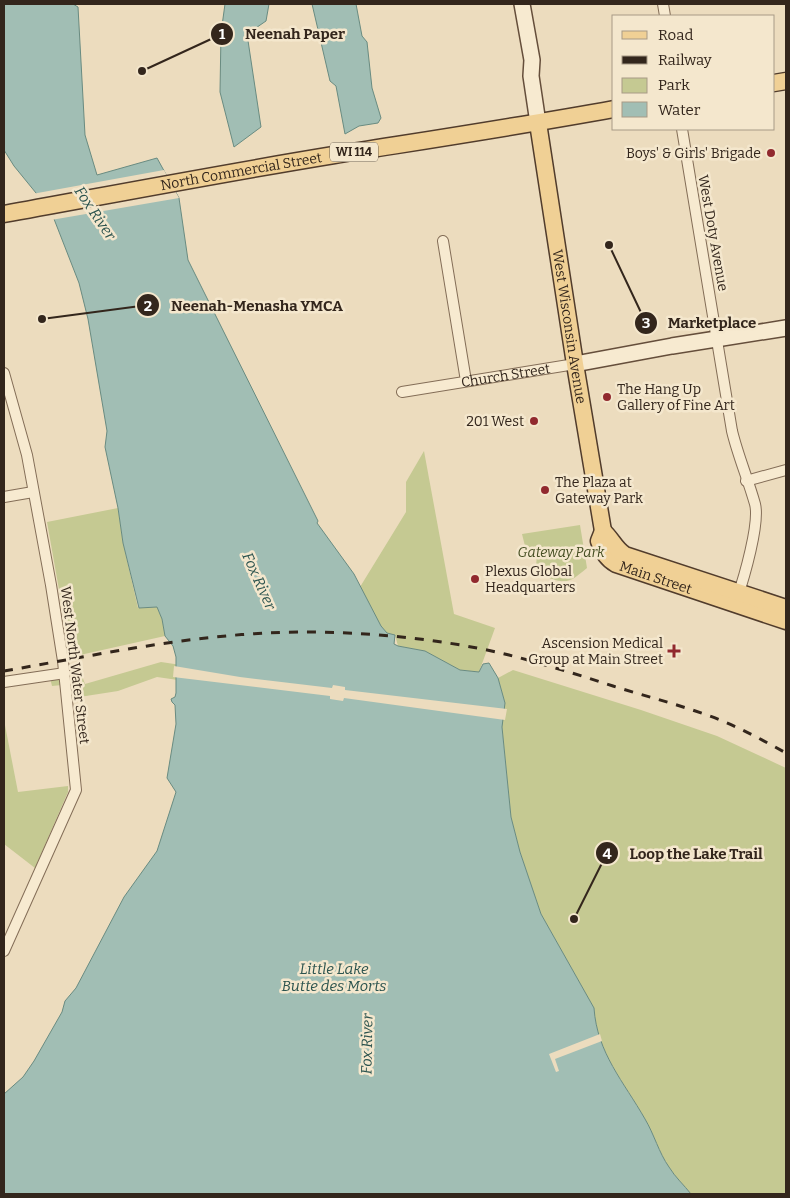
<svg xmlns="http://www.w3.org/2000/svg" width="790" height="1198" viewBox="0 0 790 1198" font-family="Bitter,serif">
<style>
.green{fill:#c5c992}
.water{fill:#a1beb4;stroke:#698b81}
.pier{fill:#ecdcbe}
.lines{fill:none;stroke-linecap:round;stroke-linejoin:round}
.street-casing{stroke:#836d57;stroke-width:12}
.secondary-casing{stroke:#654e3b;stroke-width:18}
.primary-casing{stroke:#513c2c;stroke-width:19}
.street{stroke:#f7ead0;stroke-width:10}
.secondary{stroke:#f7ead0;stroke-width:15}
.primary{stroke:#f0d095;stroke-width:16}
.rail{stroke:#33261c;stroke-width:3;stroke-dasharray:9 9;stroke-linecap:butt}
.poi-dot{fill:#91292e;stroke:#f4e7cd;stroke-width:2}
.labels{text-anchor:middle;dominant-baseline:central;stroke-width:5;stroke-linejoin:round;paint-order:stroke}
.shield{fill:#f4e7cd;stroke:#6d6051;stroke-width:1}
.shield-label{font-size:12px;font-weight:bold;fill:#33261c}
.poi-label{font-size:14px;fill:#33261c;stroke:#f4e7cd;text-anchor:end}
.street-label{font-size:14px;fill:#33261c;stroke:#f4e7cd}
.park-label{font-size:14px;font-style:italic;fill:#464f23;stroke:#f4e7cd}
.water-label{font-size:15px;font-style:italic;fill:#2b534e;stroke:#f4e7cd}
.leader{fill:none;stroke:#33261c;stroke-width:2}
.callout-dot{fill:#33261c;stroke:#f4e7cd;stroke-width:2}
.mark-label{font-size:15px;text-anchor:middle;font-weight:bold;fill:#fff}
.callout-label{font-size:15px;text-anchor:middle;font-weight:bold;fill:#33261c;stroke:#f4e7cd;stroke-width:5;stroke-linejoin:round;paint-order:stroke}
</style>
<rect width="100%" height="100%" fill="#ecdcbe"/>
<g class="green">
<path d="M 424,451 L 454,614 L 495,628 L 479,672 L 460,670 L 425,651 L 398,646 L 395,635 L 387,633 L 381,626 L 360,587 L 406,512 L 406,482 Z"/>
<path d="M 118,508 L 123,543 L 138,608 L 157,607 L 162,619 L 165,636 L 71,657 L 47,522 Z"/>
<path d="M 580,525 L 587,568 C 572,580 569,585 549,578 L 547,575 L 547,570 L 536,567 L 537,554 L 526,550 L 522,534 Z"/>
<path d="M 161,662 L 503,713 L 505,703 L 498,678 L 513,670 L 641,710 L 717,736 L 786,768 L 786,1194 L 691,1194 C 684,1185 675,1177 669,1167 C 659,1153 654,1134 645,1119 C 624,1081 597,1053 594,1008 L 541,914 L 520,852 L 511,817 L 502,727 L 157,677 L 118,691 L 73,698 L 72,684 L 52,686 L 50,678 L 79,668 L 85,684 Z"/>
<path d="M 4,720 L 18,792 L 68,786 L 68,792 L 35,868 L 4,844 Z"/>
</g>
<g class="water">
<path d="M 4,4 L 73,4 L 78,7 L 85,135 L 97,175 L 157,158 L 179,198 L 188,260 L 318,521 L 317,523 L 354,574 L 381,626 L 387,633 L 395,635 L 394,644 L 398,646 L 425,651 L 460,670 L 479,672 L 483,664 L 489,663 L 498,678 L 505,703 L 502,727 L 511,817 L 520,852 L 541,914 L 594,1008 C 597,1053 624,1082 645,1119 C 654,1134 659,1153 669,1167 C 675,1177 684,1185 691,1194 L 4,1194 L 4,1094 L 23,1077 L 34,1061 L 62,1012 L 65,1001 L 76,988 L 124,897 L 157,851 L 176,792 L 167,778 L 176,724 L 175,705 L 172,702 L 171,699 L 175,697 L 176,693 L 176,657 L 173,646 L 165,636 L 162,619 L 157,607 L 139,608 L 123,543 L 118,508 L 105,447 L 107,431 L 88,319 L 79,283 L 54,219 L 45,204 L 14,166 L 4,150 Z"/>
<path d="M 225,4 L 269,4 L 266,21 L 247,34 L 261,127 L 234,147 L 220,92 L 221,33 Z"/>
<path d="M 312,4 L 356,4 L 362,36 L 367,42 L 372,88 L 381,118 L 378,123 L 359,126 L 345,134 L 336,86 L 330,81 Z"/>
</g>
<g class="pier">
<path d="M 164,170 L 179,198 L 51,220 L 43,206 L 32,194 Z"/>
<path d="M 174,666 L 240,677 L 332,688 L 333,685 L 345,687 L 345,690 L 507,709 L 505,720 L 344,698 L 343,701 L 330,699 L 330,696 L 173,677 Z"/>
<path d="M 600,1034 L 602,1041 L 555,1059 L 559,1071 L 556,1072 L 549,1054 Z"/>
</g>
<g class="lines">
<defs>
<g id="street">
<path d="M 663,4 L 665,16"/>
<path d="M 682,129 L 732,431 C 738,456 748,479 755,504 C 760,523 744,578 737,598"/>
<path d="M 443,241 L 466,381"/>
<path d="M 4,373 L 27,455 L 51,585 L 63,661 L 76,790 L 4,951"/>
<path id="s1" d="M 402,392 L 575,364"/>
<path d="M 746,481 L 786,470"/>
<path d="M 4,497 L 33,492"/>
<path d="M 4,682 L 65,673"/>
</g>
<g id="secondary">
<path d="M 522,4 L 532,60 L 531,76 L 538,123"/>
<path d="M 575,364 L 672,346 L 786,328"/>
</g>
<g id="primary">
<path d="M 774,83 L 786,81"/>
<path id="s2" d="M 538,123 L 575,364 L 603,531"/>
<path id="s3" d="M 4,214 C 114,194 224,173 334,155 C 428,140 521,126 614,109"/>
<path id="s4" d="M 603,531 L 599,541 C 602,551 607,559 616,564 L 786,621"/>
<path d="M 603,531 C 612,539 615,549 625,555 L 786,608"/>
</g>
</defs>
<use href="#street" class="street-casing"/>
<use href="#secondary" class="secondary-casing"/>
<use href="#primary" class="primary-casing"/>
<use href="#street" class="street"/>
<use href="#secondary" class="secondary"/>
<use href="#primary" class="primary"/>
<path class="rail" d="M 4,671 C 91,656 179,637 268,633 C 343,629 435,637 509,655 C 544,664 579,675 613,686 C 651,698 689,707 725,722 C 746,731 766,742 786,753"/>
</g>
<g class="poi-dot">
<circle cx="771" cy="153" r="5"/>
<circle cx="607" cy="397" r="5"/>
<circle cx="534" cy="421" r="5"/>
<circle cx="545" cy="490" r="5"/>
<circle cx="475" cy="579" r="5"/>
<path d="M671.5 643.5h5v5h5v5h-5v5h-5v-5h-5v-5h5z"/>
</g>
<g class="labels">
<rect class="shield" x="330" y="142.5" width="48" height="19" rx="4"/>
<g class="shield-label">
<text x="354" y="152">WI 114</text>
</g>
<g class="poi-label">
<text x="761" y="153">Boys' &amp; Girls' Brigade</text>
<text x="617" y="389" text-anchor="start">The Hang Up<tspan x="617" dy="16">Gallery of Fine Art</tspan></text>
<text x="524" y="421">201 West</text>
<text x="555" y="482" text-anchor="start">The Plaza at<tspan x="555" dy="16">Gateway Park</tspan></text>
<text x="485" y="571" text-anchor="start">Plexus Global<tspan x="485" dy="16">Headquarters</tspan></text>
<text x="663" y="643">Ascension Medical<tspan x="663" dy="16">Group at Main Street</tspan></text>
</g>
<g class="street-label">
<text stroke="none"><textPath href="#s3" startOffset="241">North Commercial Street</textPath></text>
<text transform="translate(713 233) rotate(80)">West Doty Avenue</text>
<text stroke="none"><textPath href="#s2" startOffset="206">West Wisconsin Avenue</textPath></text>
<text stroke="none"><textPath href="#s1" startOffset="105">Church Street</textPath></text>
<text stroke="none"><textPath href="#s4" startOffset="82">Main Street</textPath></text>
<text transform="translate(75 665) rotate(83)">West North Water Street</text>
</g>
<g class="park-label">
<text x="561" y="552">Gateway Park</text>
</g>
<g class="water-label">
<text transform="translate(95 213) rotate(56)">Fox River</text>
<text transform="translate(259 581) rotate(66)">Fox River</text>
<text x="334" y="969">Little Lake<tspan x="334" dy="17">Butte des Morts</tspan></text>
<text transform="translate(367 1044) rotate(-89)">Fox River</text>
</g>
</g>
<path class="leader" d="M142 71L222 34M42 319L148 305M609 245L646 323M574 919L607 853"/>
<g class="callout-dot">
<circle cx="142" cy="71" r="5"/>
<circle cx="42" cy="319" r="5"/>
<circle cx="609" cy="245" r="5"/>
<circle cx="574" cy="919" r="5"/>
<circle cx="222" cy="34" r="12"/>
<circle cx="148" cy="305" r="12"/>
<circle cx="646" cy="323" r="12"/>
<circle cx="607" cy="853" r="12"/>
</g>
<g class="mark-label">
<text x="222" y="39">1</text>
<text x="148" y="311">2</text>
<text x="646" y="328">3</text>
<text x="607" y="859">4</text>
</g>
<g class="callout-label">
<text x="295" y="39">Neenah Paper</text>
<text x="257" y="311">Neenah-Menasha YMCA</text>
<text x="712" y="328">Marketplace</text>
<text x="696" y="859">Loop the Lake Trail</text>
</g>
<rect width="790" height="1198" fill="none" stroke="#33261c" stroke-width="10"/>
<rect x="612" y="15" width="162" height="115" fill="#f4e7cd" stroke="#a79a86"/>
<rect x="622" y="31" width="25" height="8" fill="#f0d095" stroke="#a79a86"/>
<text x="658" y="40" font-size="15" fill="#33261c">Road</text>
<rect x="622" y="56" width="25" height="8" fill="#33261c" stroke="#a79a86"/>
<text x="658" y="65" font-size="15" fill="#33261c">Railway</text>
<rect x="622" y="78" width="25" height="15" fill="#c5c992" stroke="#a79a86"/>
<text x="658" y="90" font-size="15" fill="#33261c">Park</text>
<rect x="622" y="102" width="25" height="15" fill="#a1beb4" stroke="#a79a86"/>
<text x="658" y="115" font-size="15" fill="#33261c">Water</text>
</svg>
